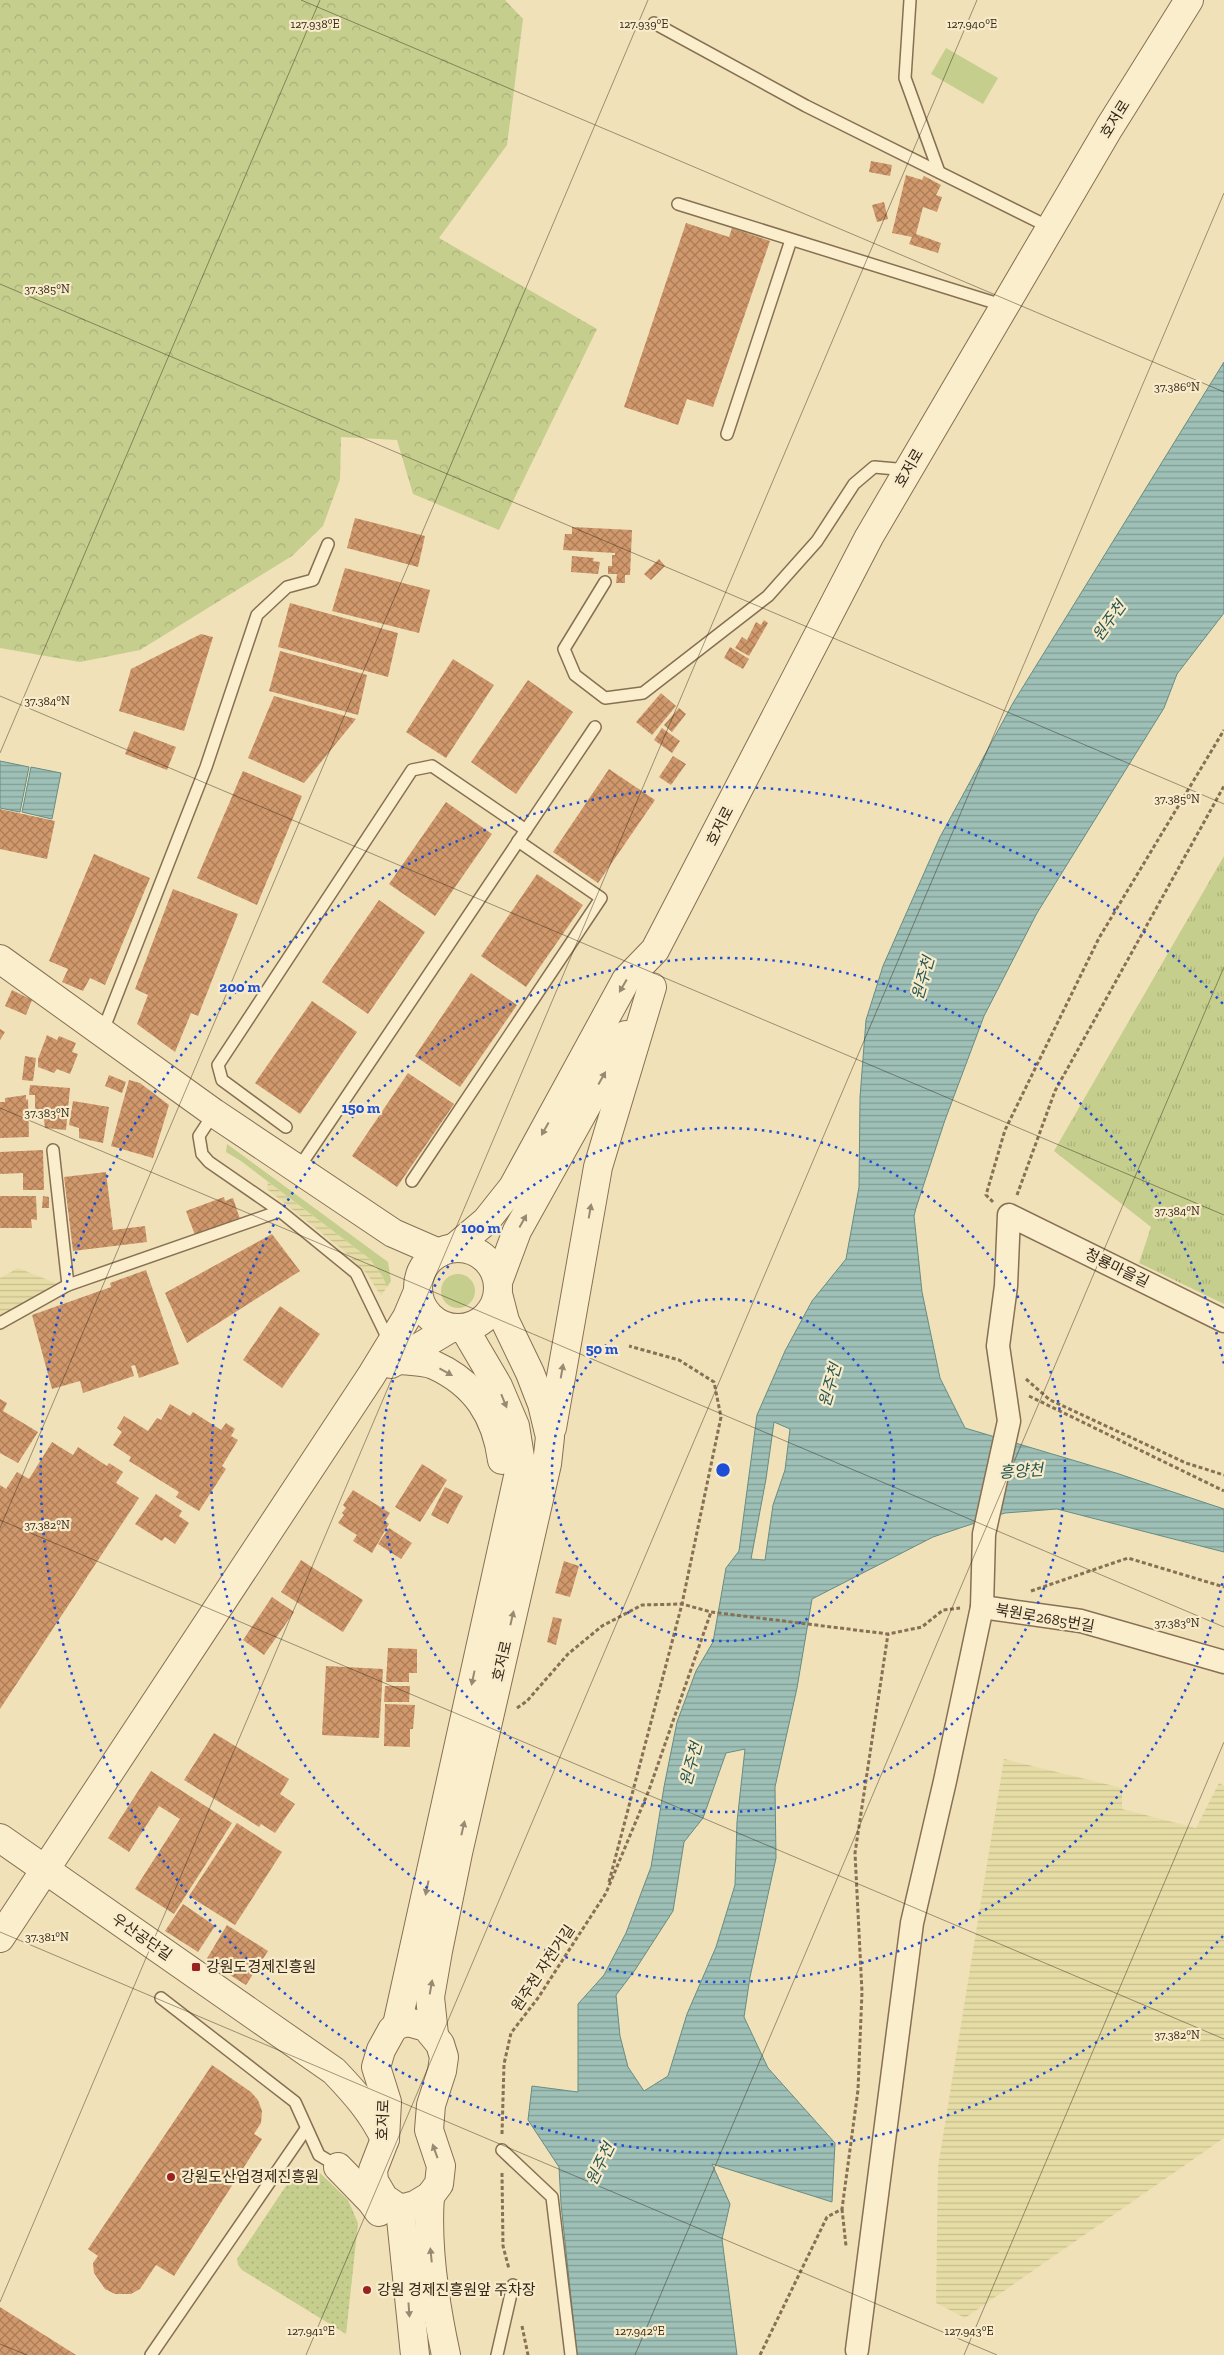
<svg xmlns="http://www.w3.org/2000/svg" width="1224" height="2355" viewBox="0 0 1224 2355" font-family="'Zilla Slab','Noto Sans KR',serif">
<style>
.farmland{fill:url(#farmland-rules)}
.grass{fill:url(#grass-tufts)}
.forest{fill:url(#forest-crowns)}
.park{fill:url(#park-dots)}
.garden{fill:#c5ce8d}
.water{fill:url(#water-rules);stroke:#668d84;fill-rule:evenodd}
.building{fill:url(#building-cross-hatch)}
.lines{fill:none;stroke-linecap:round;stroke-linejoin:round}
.service-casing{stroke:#877053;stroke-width:14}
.minor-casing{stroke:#877053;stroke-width:25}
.tertiary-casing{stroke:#877053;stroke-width:30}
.path{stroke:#877053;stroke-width:3;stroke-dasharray:4 2.5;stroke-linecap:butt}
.service{stroke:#fbeecc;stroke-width:11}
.minor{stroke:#fbeecc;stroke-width:22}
.tertiary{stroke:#fbeecc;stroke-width:28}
.oneway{fill:#988a72}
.ticks{fill:none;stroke:#352719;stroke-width:1;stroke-opacity:0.45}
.ring{fill:none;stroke:#1d4ed8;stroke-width:2.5;stroke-dasharray:2.5 5}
.poi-dot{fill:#9a211f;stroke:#f7ebc9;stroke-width:2}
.labels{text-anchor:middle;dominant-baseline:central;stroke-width:4.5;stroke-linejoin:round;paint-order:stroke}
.street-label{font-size:15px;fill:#352719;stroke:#f7ebc9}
.poi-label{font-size:15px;fill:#352719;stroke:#f7ebc9;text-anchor:start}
.water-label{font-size:16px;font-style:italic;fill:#275654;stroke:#f7ebc9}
.ticks-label{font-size:12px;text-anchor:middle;fill:#352719;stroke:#f7ebc9;stroke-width:4.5;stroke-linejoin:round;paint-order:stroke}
.centre{fill:#1d4ed8;stroke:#f7ebc9;stroke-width:2.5}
.ring-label{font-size:15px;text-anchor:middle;font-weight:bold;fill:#1d4ed8;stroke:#f7ebc9;stroke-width:4.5;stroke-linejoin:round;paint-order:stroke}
</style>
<defs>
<pattern id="farmland-rules" width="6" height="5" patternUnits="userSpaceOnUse" patternTransform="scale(1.25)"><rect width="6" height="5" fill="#e6dda6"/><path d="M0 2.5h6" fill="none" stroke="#c6be8e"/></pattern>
<pattern id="grass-tufts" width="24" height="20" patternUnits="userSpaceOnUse" patternTransform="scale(1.25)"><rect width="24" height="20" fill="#c5ce8d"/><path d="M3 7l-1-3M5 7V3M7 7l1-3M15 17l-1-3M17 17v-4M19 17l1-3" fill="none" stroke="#aab179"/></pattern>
<pattern id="forest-crowns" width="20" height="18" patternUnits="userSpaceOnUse" patternTransform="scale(1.25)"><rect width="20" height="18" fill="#c5ce8d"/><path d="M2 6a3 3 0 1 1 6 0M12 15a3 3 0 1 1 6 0" fill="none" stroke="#aab179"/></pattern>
<pattern id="park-dots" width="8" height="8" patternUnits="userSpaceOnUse" patternTransform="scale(1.25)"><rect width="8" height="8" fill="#c5ce8d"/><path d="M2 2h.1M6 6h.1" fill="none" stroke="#aab179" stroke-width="1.8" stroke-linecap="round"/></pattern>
<pattern id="water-rules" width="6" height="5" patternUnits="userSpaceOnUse" patternTransform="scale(1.25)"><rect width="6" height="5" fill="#9ec0b7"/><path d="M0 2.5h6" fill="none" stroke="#829c94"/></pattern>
<pattern id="building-cross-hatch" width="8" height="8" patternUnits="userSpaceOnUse" patternTransform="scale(1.25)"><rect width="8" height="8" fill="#d1986c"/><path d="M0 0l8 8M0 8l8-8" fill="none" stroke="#aa7c58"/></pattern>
</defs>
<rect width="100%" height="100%" fill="#f0e1b9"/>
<g class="farmland">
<path d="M 268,1182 L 370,1259 L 383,1277 L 387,1287 L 381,1296 L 367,1274 L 345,1252 L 267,1189 Z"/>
<path d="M 18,1268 L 58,1284 L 0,1317 L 0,1278 Z"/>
<path d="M 1004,1759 L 1122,1788 L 1122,1809 L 1196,1828 L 1219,1783 L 1224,1786 L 1224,2138 L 965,2318 L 936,2303 L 938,2167 Z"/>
</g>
<path class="grass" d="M 1224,856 L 1224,1304 L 1139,1263 L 1151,1227 L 1054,1151 Z"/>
<path class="forest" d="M 0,0 L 505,0 L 523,19 L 507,145 L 439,238 L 597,329 L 499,530 L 413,494 L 397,440 L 341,437 L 340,479 L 323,526 L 292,556 L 140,650 L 80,662 L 0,648 Z"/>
<path class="park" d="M 312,2170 L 320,2173 L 348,2200 L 358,2223 L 346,2334 L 242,2270 L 238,2265 L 237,2259 L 288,2183 L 301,2171 Z"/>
<g class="garden">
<path d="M 946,48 L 998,78 L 983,104 L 931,74 Z"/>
<path d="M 227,1144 L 388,1262 L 391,1281 L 387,1287 L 383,1277 L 370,1259 L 241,1161 L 226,1152 Z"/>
<circle cx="458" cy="1291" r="17"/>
</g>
<g class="water">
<path d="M 1224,362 L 1224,613 L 1177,674 L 1164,708 L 1037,913 L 984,1016 L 945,1120 L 916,1208 L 914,1216 L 922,1292 L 940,1378 L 965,1428 L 1116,1473 L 1224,1509 L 1224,1552 L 1057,1509 L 1005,1513 L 933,1537 L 812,1599 L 797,1688 L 775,1787 L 776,1858 L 750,1977 L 744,2017 L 768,2068 L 835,2143 L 832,2202 L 712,2164 L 730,2204 L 722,2239 L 737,2355 L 577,2355 L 561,2204 L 559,2167 L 528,2120 L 532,2086 L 578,2092 L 578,2004 L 604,1975 L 626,1933 L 651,1867 L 664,1787 L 677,1722 L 696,1671 L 713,1642 L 726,1568 L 739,1551 L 757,1415 L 785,1351 L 812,1301 L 846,1259 L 859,1187 L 860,1097 L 866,1020 L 883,966 L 940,837 L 1013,703 ZM 774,1422 L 790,1429 L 785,1470 L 773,1505 L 765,1560 L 751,1559 L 766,1479 ZM 745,1749 L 737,1822 L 735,1885 L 716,1947 L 687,2014 L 668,2076 L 644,2091 L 628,2067 L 620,2036 L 616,1995 L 635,1970 L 673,1911 L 684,1842 L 703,1818 L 726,1753 Z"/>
<path d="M 0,761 L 29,767 L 20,812 L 0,808 Z"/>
<path d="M 31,767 L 61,773 L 52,819 L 22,812 Z"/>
</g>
<g class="building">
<path d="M 871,161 L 892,165 L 890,176 L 869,172 Z"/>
<path d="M 906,175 L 922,180 L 924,176 L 941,185 L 936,195 L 942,197 L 937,212 L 923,207 L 916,234 L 941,243 L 938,253 L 909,244 L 912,237 L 892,233 Z"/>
<path d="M 884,202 L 888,219 L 877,222 L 872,205 Z"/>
<path d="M 686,223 L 729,237 L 732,228 L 770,241 L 713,407 L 687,399 L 678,425 L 624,407 Z"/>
<path d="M 355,518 L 425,536 L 418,567 L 347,548 Z"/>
<path d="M 572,527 L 632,530 L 630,575 L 625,575 L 625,583 L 616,583 L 617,574 L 608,574 L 608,566 L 612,566 L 612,555 L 615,555 L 615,553 L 563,550 L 565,534 L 572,534 Z"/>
<path d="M 572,556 L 594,558 L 593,561 L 600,562 L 598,574 L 571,572 Z"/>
<path d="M 659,559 L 665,566 L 651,580 L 644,574 Z"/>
<path d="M 345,568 L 430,590 L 419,633 L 332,611 Z"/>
<path d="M 290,603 L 398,633 L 388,677 L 278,647 Z"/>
<path d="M 764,620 L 768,623 L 749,656 L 735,648 L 742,637 L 747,640 L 756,622 L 761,625 Z"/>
<path d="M 201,634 L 213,637 L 184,731 L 119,711 L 131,669 Z"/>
<path d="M 730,647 L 749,659 L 743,669 L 724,658 Z"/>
<path d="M 280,651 L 367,675 L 358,715 L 269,691 Z"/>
<path d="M 453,659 L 494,685 L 446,758 L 406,732 Z"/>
<path d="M 528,680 L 573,712 L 516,794 L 471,762 Z"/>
<path d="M 661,693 L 676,706 L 652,735 L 636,722 Z"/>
<path d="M 274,696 L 356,719 L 304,783 L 248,758 Z"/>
<path d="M 679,708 L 686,714 L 672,732 L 664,725 Z"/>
<path d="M 662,728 L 680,741 L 672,753 L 654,740 Z"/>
<path d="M 134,731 L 176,747 L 167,770 L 125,754 Z"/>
<path d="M 673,756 L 686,764 L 671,785 L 659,777 Z"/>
<path d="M 609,769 L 655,800 L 598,883 L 553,852 Z"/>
<path d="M 243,771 L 302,796 L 257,905 L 197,878 Z"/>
<path d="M 446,802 L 492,834 L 435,916 L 389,884 Z"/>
<path d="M 0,809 L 55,821 L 47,859 L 0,849 Z"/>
<path d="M 94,854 L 150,878 L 105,985 L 90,978 L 83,991 L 62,982 L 68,969 L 49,961 Z"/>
<path d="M 537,874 L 583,905 L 526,987 L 481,956 Z"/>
<path d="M 173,889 L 238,914 L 198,1016 L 191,1013 L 175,1052 L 137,1024 L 148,995 L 135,989 Z"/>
<path d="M 379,900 L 425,932 L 368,1014 L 322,982 Z"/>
<path d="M 471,973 L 517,1005 L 460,1087 L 415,1056 Z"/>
<path d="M 12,990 L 32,1000 L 26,1015 L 5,1006 Z"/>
<path d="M 312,1001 L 357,1032 L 300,1114 L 255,1083 Z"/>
<path d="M 0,1029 L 5,1032 L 0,1040 Z"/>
<path d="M 47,1035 L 57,1040 L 59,1036 L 76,1043 L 72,1052 L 78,1054 L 70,1074 L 57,1069 L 54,1073 L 38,1067 L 38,1059 Z"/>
<path d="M 25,1056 L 36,1058 L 33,1081 L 22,1080 Z"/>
<path d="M 408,1073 L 454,1104 L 397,1187 L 352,1156 Z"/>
<path d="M 109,1075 L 126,1082 L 122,1093 L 105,1086 Z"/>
<path d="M 129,1080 L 140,1083 L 169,1105 L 153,1158 L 111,1146 Z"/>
<path d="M 30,1085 L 70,1088 L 66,1130 L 45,1128 L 44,1120 L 35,1118 L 35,1095 L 29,1095 Z"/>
<path d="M 26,1095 L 26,1100 L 28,1099 L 29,1137 L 0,1138 L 0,1102 L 5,1102 L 5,1098 Z"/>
<path d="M 73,1101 L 109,1107 L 103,1143 L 79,1138 L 79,1128 L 69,1125 Z"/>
<path d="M 43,1150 L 44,1190 L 23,1190 L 23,1173 L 0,1174 L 0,1152 Z"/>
<path d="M 106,1172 L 113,1230 L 145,1226 L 147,1242 L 73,1251 L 64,1177 Z"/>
<path d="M 0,1196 L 36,1196 L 37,1220 L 31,1219 L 32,1228 L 0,1228 Z"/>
<path d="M 43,1196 L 49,1197 L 49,1208 L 42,1208 Z"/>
<path d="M 224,1197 L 225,1201 L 233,1198 L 240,1219 L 195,1235 L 186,1211 Z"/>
<path d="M 272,1234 L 300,1271 L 187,1343 L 165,1293 Z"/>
<path d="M 146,1270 L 179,1364 L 139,1378 L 135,1365 L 131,1366 L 134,1376 L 83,1393 L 80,1381 L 52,1389 L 32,1315 L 111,1287 L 110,1283 Z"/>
<path d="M 280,1306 L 320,1334 L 282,1388 L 243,1360 Z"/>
<path d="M 0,1399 L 7,1403 L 3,1411 L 38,1432 L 18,1463 L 0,1453 Z"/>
<path d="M 170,1404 L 190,1416 L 193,1412 L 221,1430 L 226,1423 L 235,1429 L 231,1436 L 238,1440 L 222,1466 L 226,1469 L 199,1511 L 176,1497 L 179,1492 L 129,1461 L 131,1457 L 113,1445 L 122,1432 L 117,1428 L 124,1416 L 148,1431 L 157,1418 L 161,1420 Z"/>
<path d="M 52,1442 L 73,1455 L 78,1447 L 107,1466 L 109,1463 L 123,1472 L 116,1483 L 139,1498 L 0,1709 L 0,1485 L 6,1489 L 17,1472 L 29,1479 Z"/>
<path d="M 422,1464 L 447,1480 L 420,1522 L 395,1507 Z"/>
<path d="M 445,1487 L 463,1496 L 448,1524 L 431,1515 Z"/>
<path d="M 353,1490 L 390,1513 L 385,1521 L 389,1524 L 372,1553 L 353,1541 L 357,1535 L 338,1523 L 344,1515 L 342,1513 L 346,1508 L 343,1505 Z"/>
<path d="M 156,1494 L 182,1511 L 179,1516 L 189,1523 L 175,1544 L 165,1537 L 162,1541 L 135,1524 Z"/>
<path d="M 389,1528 L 412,1543 L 401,1559 L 378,1544 Z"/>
<path d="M 301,1560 L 363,1600 L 343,1632 L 281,1592 Z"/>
<path d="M 564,1561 L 579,1566 L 570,1597 L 555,1593 Z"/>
<path d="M 272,1597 L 294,1612 L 264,1655 L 243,1640 Z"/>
<path d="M 553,1617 L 562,1619 L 556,1645 L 547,1642 Z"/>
<path d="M 388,1648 L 417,1649 L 417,1673 L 409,1673 L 409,1682 L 386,1682 Z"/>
<path d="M 326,1666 L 383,1669 L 379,1738 L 322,1735 Z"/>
<path d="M 385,1686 L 410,1686 L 409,1702 L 384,1702 Z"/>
<path d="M 385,1704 L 415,1705 L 413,1729 L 410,1729 L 410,1747 L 384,1746 Z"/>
<path d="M 214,1733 L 289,1779 L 280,1794 L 295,1804 L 275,1833 L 261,1824 L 259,1827 L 184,1780 Z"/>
<path d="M 151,1771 L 232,1823 L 174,1914 L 135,1889 L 180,1819 L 159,1806 L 129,1852 L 108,1838 Z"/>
<path d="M 237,1823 L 282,1852 L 235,1925 L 189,1896 Z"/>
<path d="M 183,1904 L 215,1926 L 198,1952 L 165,1931 Z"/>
<path d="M 227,1925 L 268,1951 L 246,1985 L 206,1960 Z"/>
<path d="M 212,2065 L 251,2092 L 258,2100 L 262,2111 L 261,2123 L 254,2134 L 262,2139 L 174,2276 L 156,2265 L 140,2289 L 131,2294 L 115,2294 L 105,2289 L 94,2273 L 93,2263 L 98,2256 L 88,2249 Z"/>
<path d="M 0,2307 L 76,2355 L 0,2355 Z"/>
</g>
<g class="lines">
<defs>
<g id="service">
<path d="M 910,0 L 905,78 L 939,172"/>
<path d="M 654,23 L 806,106 L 1051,228"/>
<path d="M 678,204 L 1005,306"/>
<path d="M 727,434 L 791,240"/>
<path d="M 605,582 L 564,649 L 575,675 L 605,698 L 643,693 L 768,596 L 817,541 L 854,484 L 874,467 L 908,470"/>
<path d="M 102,1033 L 206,767 L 257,615 L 287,587 L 313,580 L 328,544"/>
<path d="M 214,1113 L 199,1136 L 202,1154 L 209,1162 L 280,1211 L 356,1273 L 390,1343"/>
<path d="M 286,1127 L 222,1080 L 218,1065 L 412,770 L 432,766 L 526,830"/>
<path d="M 53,1150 L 68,1285"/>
<path d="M 298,1169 L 595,727"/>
<path d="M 412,1181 L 601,898 L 518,841"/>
<path d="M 0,1323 L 68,1285 L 280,1211"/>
<path d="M 161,1998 L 295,2102 L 319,2155 L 339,2167"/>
<path d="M 502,2150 L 552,2197 L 571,2355"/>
<path d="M 151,2355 L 306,2129"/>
<path d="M 497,2355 L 513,2285"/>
</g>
<g id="minor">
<path d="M 982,1607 L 1081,1621 L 1224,1662"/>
<path d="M 857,2350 L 912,1923 L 945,1781 L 982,1607 L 984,1534 L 1009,1421 L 998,1346 L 1006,1286 L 1009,1215 L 1224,1321"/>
</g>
<g id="tertiary">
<path d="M 0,959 L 214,1113 L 393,1233 L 439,1253"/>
<path d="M 454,1248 L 486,1221 L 513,1187 L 626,980 L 655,950 L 869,537 L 1109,128 L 1189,0"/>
<circle cx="458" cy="1288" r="40"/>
<path d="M 498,1282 L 517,1231 L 626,1035"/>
<path d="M 399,1360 C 410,1361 424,1361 434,1365 C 476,1384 496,1416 502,1460"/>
<path d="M 391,1364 L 451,1328"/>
<path d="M 552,1428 L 598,1167 L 652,987"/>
<path d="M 0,1838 L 334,2071 C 355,2093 372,2112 385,2139"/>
<path d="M 0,1938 L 371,1376 L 407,1317 L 418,1291"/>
<path d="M 397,2025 L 521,1463 L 515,1426 L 498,1386 L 464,1328"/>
<path d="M 434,2035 L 430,1997 L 438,1951 L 458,1853 L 547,1464 L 550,1437 L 542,1404 L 530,1373 L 505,1321 L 498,1294"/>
<path d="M 338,2167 L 371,2201 L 379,2212"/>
<path d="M 430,2196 C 426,2248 435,2304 446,2355"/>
<path d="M 400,2209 L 415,2205 L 430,2196 L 439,2184 L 441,2166 L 429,2130 L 431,2105 L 442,2071 L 444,2057 L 440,2044 L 426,2027 L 408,2022 L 397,2025 L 392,2030 L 381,2050 L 376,2067 L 387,2102 L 385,2139 L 373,2170 L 374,2181 L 384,2198 L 400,2209 L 415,2355"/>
</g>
</defs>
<use href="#service" class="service-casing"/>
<use href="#minor" class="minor-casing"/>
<use href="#tertiary" class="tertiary-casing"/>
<g class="path">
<path d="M 1017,1195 L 1055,1091 L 1224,786"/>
<path d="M 993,1202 L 986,1195 L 1005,1130 L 1099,938 L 1224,730"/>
<path d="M 1026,1379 L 1050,1400 L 1186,1463 L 1224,1475"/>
<path d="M 1029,1396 L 1224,1491"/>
<path d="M 1031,1591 L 1128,1558 L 1224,1587"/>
<path d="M 517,1708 L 527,1701 L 568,1654 L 602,1626 L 642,1605 L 682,1604 L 711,1612 L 888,1634 L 922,1627 L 943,1610 L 960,1608"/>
<path d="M 609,1882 L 682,1604 L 721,1417 L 714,1382 L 679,1360 L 629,1346"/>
<path d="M 502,2134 L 504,2064 L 511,2033 L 538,1998 L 606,1893 L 649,1790 L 711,1612"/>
<path d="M 502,2173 L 503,2246 L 509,2269"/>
<path d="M 842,2209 L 846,2246"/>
<path d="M 522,2326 L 528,2355"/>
<path d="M 760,2355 L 827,2217 L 842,2209 L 858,2090 L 862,1992 L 855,1853 L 888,1634"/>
</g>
<use href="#service" class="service"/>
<use href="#minor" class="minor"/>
<use href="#tertiary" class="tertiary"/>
</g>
<defs><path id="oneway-solid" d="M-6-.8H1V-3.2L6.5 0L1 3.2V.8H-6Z" transform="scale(1.25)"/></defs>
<g class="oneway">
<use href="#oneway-solid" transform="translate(623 986) rotate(120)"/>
<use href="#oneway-solid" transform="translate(602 1078) rotate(-61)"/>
<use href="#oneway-solid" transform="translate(545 1129) rotate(119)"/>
<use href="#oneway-solid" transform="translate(590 1211) rotate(-80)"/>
<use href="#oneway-solid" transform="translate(523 1221) rotate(-61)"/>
<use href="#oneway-solid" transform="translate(562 1371) rotate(-80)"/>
<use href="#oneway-solid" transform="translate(446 1372) rotate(29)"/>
<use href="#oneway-solid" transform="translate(504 1401) rotate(68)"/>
<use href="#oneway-solid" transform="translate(512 1618) rotate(-77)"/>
<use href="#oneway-solid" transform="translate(473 1678) rotate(102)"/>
<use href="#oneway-solid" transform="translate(463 1828) rotate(-77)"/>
<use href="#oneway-solid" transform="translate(427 1888) rotate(102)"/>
<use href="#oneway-solid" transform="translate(431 1987) rotate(-80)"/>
<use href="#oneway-solid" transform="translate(435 2151) rotate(-110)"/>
<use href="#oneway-solid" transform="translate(431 2255) rotate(-96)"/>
<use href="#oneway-solid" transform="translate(409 2310) rotate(86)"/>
</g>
<path class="ticks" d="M 301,0 L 1224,392M 0,284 L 1224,804M 0,696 L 1224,1215M 0,753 L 320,0M 0,1108 L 1224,1627M 0,1520 L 1224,2039M 0,1528 L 648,0M 0,1932 L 997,2355M 0,2302 L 977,0M 0,2344 L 27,2355M 306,2355 L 1224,193M 635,2355 L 1224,967M 964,2355 L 1224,1742"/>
<g class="ring">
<circle cx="723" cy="1470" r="171"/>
<circle cx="723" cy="1470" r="342"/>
<path d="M1224 1576A512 512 0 1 1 1224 1364"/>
<path d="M1223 1936A683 683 0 1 1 1223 1004"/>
</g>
<g class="poi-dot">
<rect x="191" y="1962" width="10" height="10" rx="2.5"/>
<circle cx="171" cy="2177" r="5"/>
<circle cx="367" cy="2290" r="5"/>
</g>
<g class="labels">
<g class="street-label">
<text transform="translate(1115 119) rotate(-58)">호저로</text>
<text transform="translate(909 468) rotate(-60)">호저로</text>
<text transform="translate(720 826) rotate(-63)">호저로</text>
<text transform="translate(1117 1268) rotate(26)">청룡마을길</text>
<text transform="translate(1045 1618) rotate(10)">북원로2685번길</text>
<text transform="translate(502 1661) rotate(-77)">호저로</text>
<text transform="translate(142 1937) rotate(35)">우산공단길</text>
<text transform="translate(543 1968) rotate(-56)">원주천 자전거길</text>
<text transform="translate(383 2120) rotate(-88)">호저로</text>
</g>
<g class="poi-label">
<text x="206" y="1967">강원도경제진흥원</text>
<text x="181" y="2177">강원도산업경제진흥원</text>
<text x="377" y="2290">강원 경제진흥원앞 주차장</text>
</g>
<g class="water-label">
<text transform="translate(1109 621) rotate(-54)">원주천</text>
<text transform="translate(923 978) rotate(-74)">원주천</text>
<text transform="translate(830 1385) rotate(-74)">원주천</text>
<text transform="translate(1021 1471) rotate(-4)">흥양천</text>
<text transform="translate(691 1764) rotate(-75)">원주천</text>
<text transform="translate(600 2164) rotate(-64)">원주천</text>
</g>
</g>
<g class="ticks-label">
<text x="315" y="28">127.938°E</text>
<text x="644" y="28">127.939°E</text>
<text x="972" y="28">127.940°E</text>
<text x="47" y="293">37.385°N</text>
<text x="1177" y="391">37.386°N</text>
<text x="47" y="705">37.384°N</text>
<text x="1177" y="803">37.385°N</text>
<text x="47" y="1117">37.383°N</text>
<text x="1177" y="1215">37.384°N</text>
<text x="47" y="1529">37.382°N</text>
<text x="1177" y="1627">37.383°N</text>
<text x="47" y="1941">37.381°N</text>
<text x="1177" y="2039">37.382°N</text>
<text x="311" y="2335">127.941°E</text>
<text x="640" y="2335">127.942°E</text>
<text x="969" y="2335">127.943°E</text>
</g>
<circle cx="723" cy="1470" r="8" class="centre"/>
<g class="ring-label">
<text x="240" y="992">200 m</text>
<text x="361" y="1113">150 m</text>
<text x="481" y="1233">100 m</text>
<text x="602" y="1354">50 m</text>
</g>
</svg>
